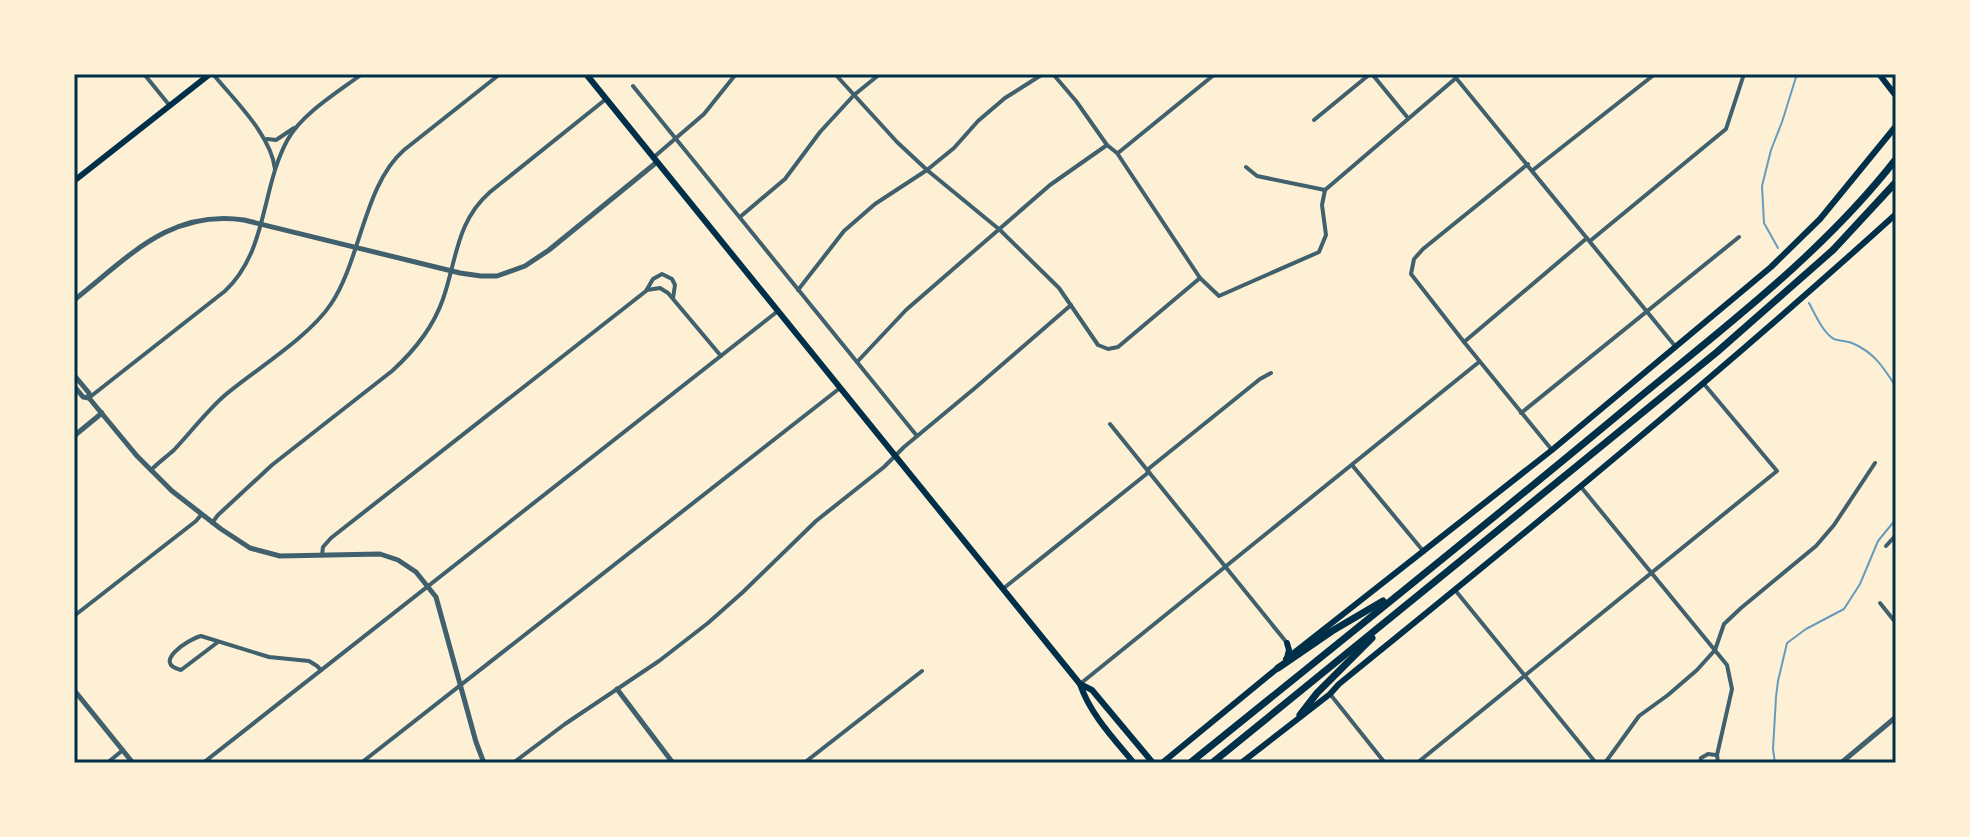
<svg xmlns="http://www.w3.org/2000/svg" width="1970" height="837" viewBox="0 0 1970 837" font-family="Overpass,sans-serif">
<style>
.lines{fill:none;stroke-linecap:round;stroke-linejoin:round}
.stream{stroke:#669bbc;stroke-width:2}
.minor{stroke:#3f606c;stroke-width:4}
.tertiary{stroke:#3f606c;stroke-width:5}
.secondary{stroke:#003049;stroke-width:6}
.motorway{stroke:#003049;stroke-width:7}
.neatline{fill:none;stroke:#003049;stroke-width:3}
</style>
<rect width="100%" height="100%" fill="#fdf0d5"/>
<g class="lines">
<g class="stream">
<path d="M 1778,248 L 1764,223 L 1762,186 L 1771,150 L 1782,122 L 1797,74"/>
<path d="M 1809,303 C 1815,314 1823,333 1834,339 C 1839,341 1847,341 1852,343 C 1874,352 1884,368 1896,387"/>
<path d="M 1775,763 L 1773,749 L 1776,697 L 1778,681 L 1787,643 L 1806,629 L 1844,609 L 1860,584 L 1878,541 L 1896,519"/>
</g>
<g class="minor">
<path d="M 144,74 L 170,106"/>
<path d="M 213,74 C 235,101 271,135 275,169"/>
<path d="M 835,74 L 897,142 L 927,170 L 1000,230 L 1059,288 L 1098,345 L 1108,349 L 1118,347 L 1200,278"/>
<path d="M 1053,74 L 1076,101 L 1107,145 L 1117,153 L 1200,278 L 1219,296 L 1319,252 L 1326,235 L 1322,205 L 1325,190 L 1456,78 L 1457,74"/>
<path d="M 1372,74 L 1408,118"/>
<path d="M 1456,78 L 1675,346"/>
<path d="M 633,86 L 917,436"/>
<path d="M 1314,120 L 1370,74"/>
<path d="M 267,139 L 276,140 L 294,128"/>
<path d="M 1118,153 L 1215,74"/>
<path d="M 654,157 L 704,114 L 736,74"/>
<path d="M 1528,164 L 1423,249 L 1414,259 L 1411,274 L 1464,342 L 1552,450"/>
<path d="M 1246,167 L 1257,176 L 1325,190"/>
<path d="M 1533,170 L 1655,74"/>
<path d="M 740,217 L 785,179 L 820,132 L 854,95 L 880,74"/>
<path d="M 1590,241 L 1726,129 L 1744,74"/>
<path d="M 647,290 L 660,288 L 668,293 L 721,356"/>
<path d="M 798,290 L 844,231 L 875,204 L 927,170 L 954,148 L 978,121 L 1005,98 L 1043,74"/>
<path d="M 1464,342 L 1587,238"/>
<path d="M 857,362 L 906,310 L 1050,185 L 1107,145"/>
<path d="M 90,397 L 225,291 C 268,251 261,187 288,139 C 303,113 338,92 362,74"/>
<path d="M 1521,413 L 1739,237"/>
<path d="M 1110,424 L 1287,643"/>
<path d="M 1352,465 L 1424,552"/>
<path d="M 151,470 C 158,463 166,457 174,450 C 191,432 205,413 224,396 C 256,369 308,338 331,304 C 361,259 364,185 404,150 L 500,74"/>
<path d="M 1147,470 L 1260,379 L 1271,373"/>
<path d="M 1581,487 L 1727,665 L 1732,689 L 1717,755 L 1718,763"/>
<path d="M 212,523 L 218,515 L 272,465 L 392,371 C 414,351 433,328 443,299 C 457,259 456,222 490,192 L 606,99"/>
<path d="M 1886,546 L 1896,535"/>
<path d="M 322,555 L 323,547 L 331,538 L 646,291 L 653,279 L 662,274 L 672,279 L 675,285 L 673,298"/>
<path d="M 1004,588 L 1149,472"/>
<path d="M 1455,590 L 1596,763"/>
<path d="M 1880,603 L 1896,623"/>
<path d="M 74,616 L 196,521 L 201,515"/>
<path d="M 218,642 L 181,670 C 151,663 189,639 201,636 L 269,657 L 309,661 L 317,666 L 321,670"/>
<path d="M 1080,684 L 1479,362"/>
<path d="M 1330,694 L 1385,763"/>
<path d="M 107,763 L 123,750"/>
<path d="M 203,763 L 778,311"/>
<path d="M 361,763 L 840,388"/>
<path d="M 513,763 L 565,724 L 659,661 L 708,623 L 743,592 L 816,521 L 884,467 L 904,447 L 975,388 L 1071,305"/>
<path d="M 804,763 L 922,671"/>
<path d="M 1417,763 L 1777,471 L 1704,384"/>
<path d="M 1605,763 L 1639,716 L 1668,695 L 1697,670 L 1715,650 L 1724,624 L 1741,608 L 1816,546 L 1834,525 L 1875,463"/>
<path d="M 1700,763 L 1701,758 L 1708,754 L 1716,755"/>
</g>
<g class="tertiary">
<path d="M 74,300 C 128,258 169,209 244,220 L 460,273 L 481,276 L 497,276 L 525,266 L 549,250 L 657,162"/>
<path d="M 74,375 L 89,393 L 89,398 L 137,456 L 172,491 L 221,529 L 250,548 L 280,556 L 380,554 L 398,560 L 416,572 L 436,597 L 476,742 L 484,763"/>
<path d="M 74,386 L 83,397 L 89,398"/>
<path d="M 74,436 L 102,413"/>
<path d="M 617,689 L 673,763"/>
<path d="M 74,690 L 133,763"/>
<path d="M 1841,763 L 1896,717"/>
</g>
<g class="secondary">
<path d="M 586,74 L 1080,684 C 1090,714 1114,739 1134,763"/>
<path d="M 1879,74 L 1896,96"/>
<path d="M 74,181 L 210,74"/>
<path d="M 1287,658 L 1289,650 L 1287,643"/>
<path d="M 1286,659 L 1552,450 L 1771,267 L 1820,219 L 1896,126"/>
<path d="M 1080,684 L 1092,690 L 1153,763"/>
<path d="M 1162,763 L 1279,667"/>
<path d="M 1241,763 L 1330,694 L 1339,684 C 1528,531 1716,377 1896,214"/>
</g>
<g class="motorway">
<path d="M 1278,668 L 1332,631 L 1383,601"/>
<path d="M 1300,715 L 1317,693 L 1372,638"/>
<path d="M 1190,763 C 1337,644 1485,526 1630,405 C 1723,328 1822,254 1896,159"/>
<path d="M 1212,763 L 1717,352 L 1833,250 L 1896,182"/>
</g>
</g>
<rect width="1970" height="837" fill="none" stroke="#fdf0d5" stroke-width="152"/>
<rect x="76" y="76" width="1818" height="685" class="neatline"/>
</svg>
